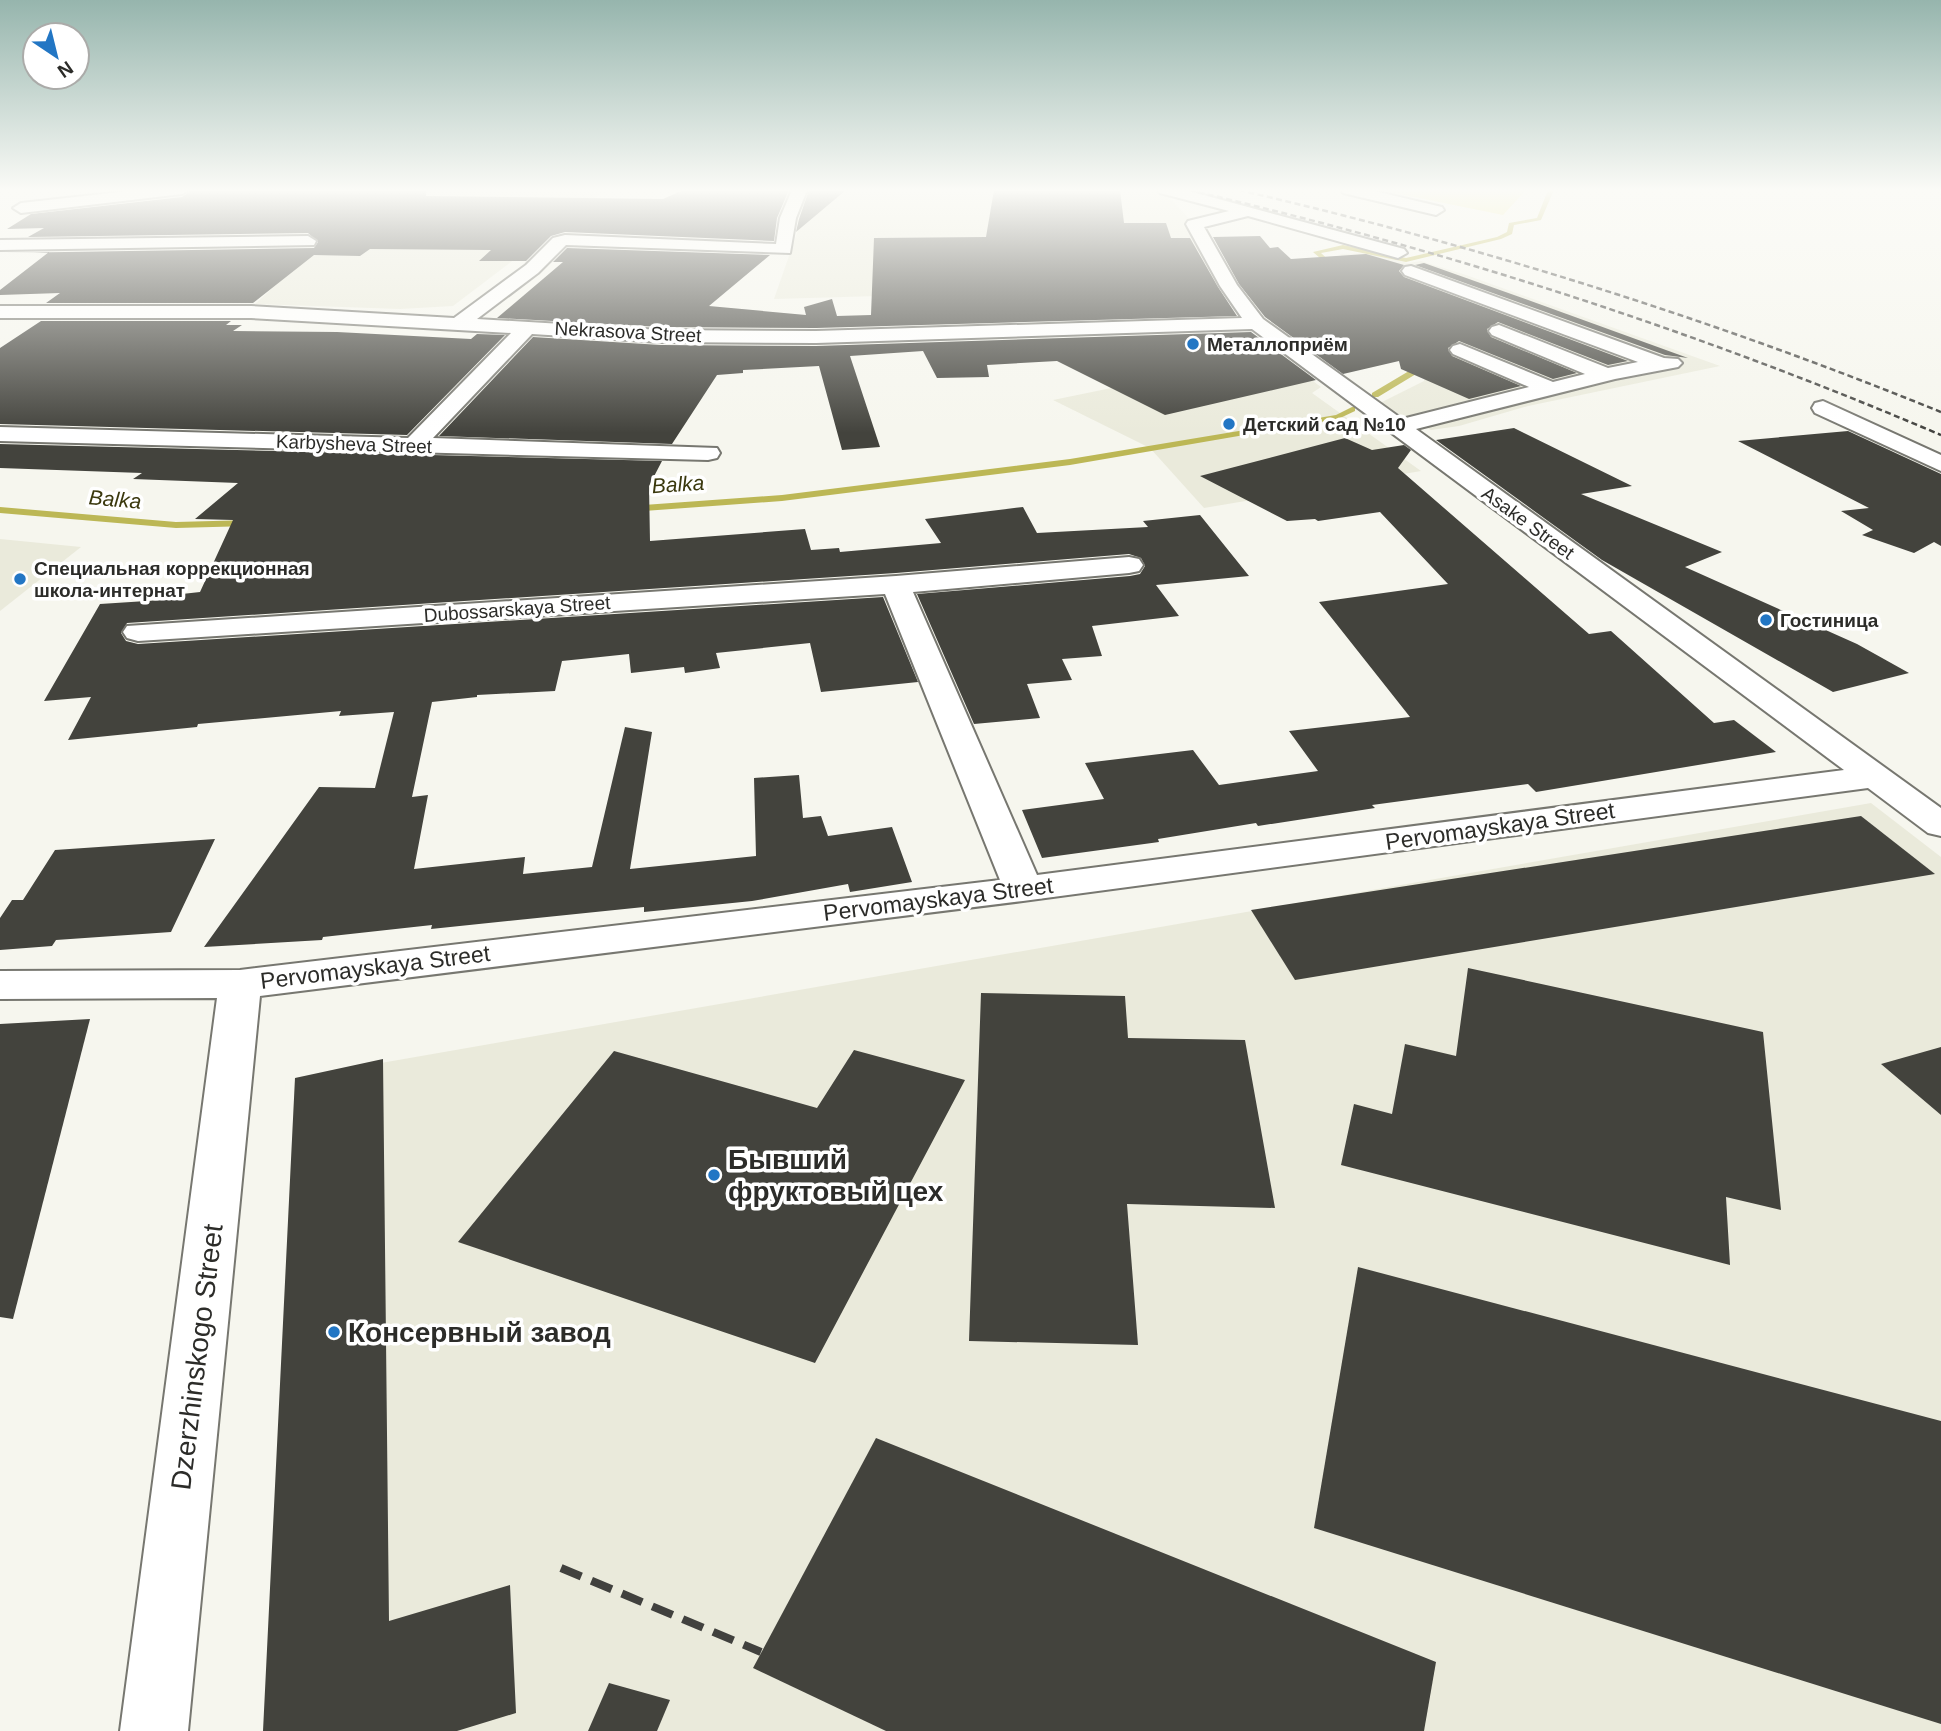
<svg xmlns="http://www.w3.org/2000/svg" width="1941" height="1731" viewBox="0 0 1941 1731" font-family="Arial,sans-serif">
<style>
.built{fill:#eaeadb}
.green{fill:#eeea94}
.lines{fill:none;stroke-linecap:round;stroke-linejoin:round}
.stream{fill:#bcb755;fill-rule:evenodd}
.building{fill:#43433d}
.minor-casing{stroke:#777770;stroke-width:4}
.minor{fill:#fff;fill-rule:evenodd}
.rail-far1{stroke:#41413e;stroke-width:2.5;stroke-dasharray:6 3.5;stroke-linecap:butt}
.rail{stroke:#41413e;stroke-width:8;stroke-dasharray:22 11;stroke-linecap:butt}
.poi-dot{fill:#2276c4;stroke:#fff;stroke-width:2.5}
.labels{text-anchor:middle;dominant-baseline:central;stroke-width:7;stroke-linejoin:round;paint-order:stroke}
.far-street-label{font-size:19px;fill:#2c2c29;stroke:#fff}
.far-poi-label{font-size:19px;font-weight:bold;fill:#2c2c29;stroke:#fff;text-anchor:start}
.far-water-label{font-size:21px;font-style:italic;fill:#3a380d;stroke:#fff}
.street-label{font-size:23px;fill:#2c2c29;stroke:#fff}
.near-poi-label{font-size:28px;font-weight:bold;fill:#2c2c29;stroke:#fff;text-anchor:start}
.near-street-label{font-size:28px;fill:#2c2c29;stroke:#fff}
</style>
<rect width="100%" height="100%" fill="#f6f6ee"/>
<g class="built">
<path d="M 379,190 L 606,190 L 453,306 L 400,309 L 255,304 Z"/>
<path d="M 812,190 L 1162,190 L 1194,224 L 1229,286 L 774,299 Z"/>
<path d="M 1370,253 L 1408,263 L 1421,261 L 1466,275 L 1720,366 L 1528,406 L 1459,426 L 1431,430 L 1378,404 L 1424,381 L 1437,339 L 1354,283 L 1340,254 Z"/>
<path d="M 1277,354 L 1321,387 L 1312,393 L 1421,471 L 1204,508 L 1150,448 L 1053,400 Z"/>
<path d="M 0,539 L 81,547 L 0,611 Z"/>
<path d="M 1871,803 L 1941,857 L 1941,1731 L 264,1731 L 295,1078 Z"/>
</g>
<path class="green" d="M 1380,190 L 1526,190 L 1503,215 Z"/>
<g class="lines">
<g class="stream">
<path d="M 1548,190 L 1554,190 L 1541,220 L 1514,225 L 1512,234 L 1501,239 L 1406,262 L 1343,249 L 1321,253 L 1336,267 L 1334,270 L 1313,252 L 1343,245 L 1406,258 L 1497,237 L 1507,232 L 1509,223 L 1537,218 Z"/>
<path d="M 1410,356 L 1414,358 L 1416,374 L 1378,397 L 1372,397 L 1372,393 L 1409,371 L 1406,358 Z"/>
<path d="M 1352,407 L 1355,407 L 1355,411 L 1338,419 L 1070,465 L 782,501 L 630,512 L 625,509 L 630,506 L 782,495 L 1070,459 L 1336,415 Z"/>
<path d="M 0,507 L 176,522 L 250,520 L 255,523 L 250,526 L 176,528 L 0,513 Z"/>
</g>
</g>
<g class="building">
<path d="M 192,190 L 426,190 L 426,196 L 663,199 L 683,190 L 789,190 L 777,218 L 774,241 L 565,232 L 551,236 L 526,261 L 479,261 L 491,250 L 370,249 L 360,256 L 314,255 L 253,303 L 46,303 L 60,293 L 0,295 L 0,290 L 49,252 L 2,253 L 314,248 L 318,242 L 308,233 L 28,237 L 44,228 L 7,229 L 31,214 L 182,197 Z"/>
<path d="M 809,190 L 846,190 L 796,232 L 799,219 Z"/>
<path d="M 994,190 L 1120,190 L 1124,223 L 1166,223 L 1171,238 L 1190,238 L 1218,287 L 1237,316 L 816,328 L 661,327 L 497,318 L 563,262 L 553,262 L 567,248 L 770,255 L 709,306 L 806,315 L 804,307 L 832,299 L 837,316 L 871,315 L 874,238 L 986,237 Z"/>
<path d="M 1260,236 L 1270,248 L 1278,247 L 1291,259 L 1366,254 L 1404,265 L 1399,271 L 1404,277 L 1628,361 L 1608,365 L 1498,322 L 1487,329 L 1491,337 L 1577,373 L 1553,379 L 1459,341 L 1448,348 L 1452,356 L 1521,386 L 1469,399 L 1401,369 L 1399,361 L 1343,374 L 1265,317 L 1239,284 L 1213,237 Z"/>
<path d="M 1424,263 L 1514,295 L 1688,358 L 1665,355 L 1415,265 Z"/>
<path d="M 41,321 L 231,321 L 226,325 L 242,325 L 233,331 L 337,332 L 471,339 L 477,334 L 505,335 L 407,435 L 0,424 L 0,348 Z"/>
<path d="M 1251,332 L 1316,380 L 1165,415 L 1057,361 L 987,365 L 989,377 L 937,378 L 923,351 L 850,356 L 880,447 L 842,450 L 819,366 L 743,370 L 743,373 L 717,375 L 672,444 L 439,436 L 533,337 L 661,345 L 816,346 Z"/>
<path d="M 1514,428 L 1632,486 L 1581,494 L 1722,552 L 1685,567 L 1857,644 L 1909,673 L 1833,692 L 1602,560 L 1436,440 Z"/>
<path d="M 1848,431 L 1941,474 L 1941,546 L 1934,542 L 1914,553 L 1862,535 L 1873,530 L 1841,511 L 1869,508 L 1738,441 Z"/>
<path d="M 1345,438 L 1372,450 L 1404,445 L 1411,450 L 1398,468 L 1589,634 L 1611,631 L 1714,723 L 1734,720 L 1776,752 L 1536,792 L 1528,784 L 1372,805 L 1375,808 L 1258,826 L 1256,823 L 1158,839 L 1159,842 L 1042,858 L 1022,810 L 1104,799 L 1085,763 L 1193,750 L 1219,785 L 1318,771 L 1289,731 L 1410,717 L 1319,602 L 1448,584 L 1380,512 L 1318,521 L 1315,519 L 1287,521 L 1200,476 Z"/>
<path d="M 0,444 L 662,461 L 649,486 L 650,541 L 805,529 L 811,550 L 839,548 L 840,552 L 941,543 L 925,519 L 1023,507 L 1037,533 L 1148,527 L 1143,521 L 1200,515 L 1249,576 L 1156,585 L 1179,616 L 1092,626 L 1102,656 L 1062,659 L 1072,680 L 1027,684 L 1040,718 L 974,724 L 917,594 L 1130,576 L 1140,574 L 1145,566 L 1141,558 L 1129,554 L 896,573 L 127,623 L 121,633 L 126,641 L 138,644 L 883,597 L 918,682 L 821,692 L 810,643 L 716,653 L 720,668 L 685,673 L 684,667 L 631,673 L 629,654 L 562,661 L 555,691 L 477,695 L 477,697 L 432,702 L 412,797 L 428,795 L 414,869 L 525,857 L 523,874 L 592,867 L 625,727 L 652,732 L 630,869 L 756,856 L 754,778 L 799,775 L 803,818 L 821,816 L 828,836 L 892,827 L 912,882 L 850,892 L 848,884 L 752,901 L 644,912 L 644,907 L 431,929 L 432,925 L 323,937 L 322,940 L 204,947 L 319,787 L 375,788 L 394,712 L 339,716 L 341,711 L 198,724 L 197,727 L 68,740 L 91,697 L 44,701 L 100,604 L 162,600 L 164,596 L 200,592 L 233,520 L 195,519 L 238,483 L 133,479 L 142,473 L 0,468 Z"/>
<path d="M 1861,816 L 1935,874 L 1295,980 L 1251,910 Z"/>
<path d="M 215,839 L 171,932 L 56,940 L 52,946 L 0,950 L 0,918 L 12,900 L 23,900 L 55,850 Z"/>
<path d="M 1468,968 L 1763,1032 L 1781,1210 L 1726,1197 L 1730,1265 L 1341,1165 L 1354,1104 L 1392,1114 L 1405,1044 L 1456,1056 Z"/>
<path d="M 981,993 L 1125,996 L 1128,1038 L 1245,1040 L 1275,1208 L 1127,1204 L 1138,1345 L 969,1341 Z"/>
<path d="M 90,1019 L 13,1319 L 0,1317 L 0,1024 Z"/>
<path d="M 1941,1047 L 1941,1115 L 1881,1064 Z"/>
<path d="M 854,1050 L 965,1080 L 815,1363 L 458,1242 L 614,1051 L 817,1108 Z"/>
<path d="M 383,1059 L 389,1621 L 510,1585 L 516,1713 L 457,1731 L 263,1731 L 295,1078 Z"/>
<path d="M 1358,1267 L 1941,1421 L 1941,1724 L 1314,1528 Z"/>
<path d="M 876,1438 L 1436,1662 L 1424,1731 L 886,1731 L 753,1668 Z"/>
<path d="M 609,1683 L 670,1700 L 657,1731 L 588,1731 Z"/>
</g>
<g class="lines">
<defs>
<g id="minor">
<path d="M 138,190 L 189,190 L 182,194 L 21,213 L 13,208 L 21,203 Z"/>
<path d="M 792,190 L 807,190 L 796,218 L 790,253 L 566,245 L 538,273 L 477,319 L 661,330 L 816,331 L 1242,318 L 1220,286 L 1186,224 L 1188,221 L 1229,211 L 1160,193 L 1158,190 L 1185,190 L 1404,249 L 1407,253 L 1398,258 L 1248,216 L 1204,227 L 1237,285 L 1263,319 L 1402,419 L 1529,387 L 1453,354 L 1450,350 L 1453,346 L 1460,344 L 1553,382 L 1585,374 L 1492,335 L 1489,331 L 1492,327 L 1499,325 L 1608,368 L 1638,362 L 1405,275 L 1402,271 L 1405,267 L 1411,266 L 1664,358 L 1678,359 L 1682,363 L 1678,367 L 1615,379 L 1416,429 L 1941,808 L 1941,836 L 1928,833 L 1868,788 L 1023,901 L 260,996 L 188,1731 L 120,1731 L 217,998 L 0,999 L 0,971 L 240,970 L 1000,880 L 885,594 L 138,641 L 127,638 L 123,632 L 127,626 L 896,576 L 1129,557 L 1139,559 L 1143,565 L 1139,571 L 1129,573 L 913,592 L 1037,875 L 1844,770 L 1252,329 L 816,343 L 661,342 L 532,334 L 433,438 L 717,448 L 720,453 L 717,458 L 708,460 L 0,441 L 0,427 L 408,438 L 511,333 L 251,318 L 0,318 L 0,306 L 251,306 L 454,318 L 526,265 L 553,238 L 565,235 L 776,244 L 780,218 Z"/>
<path d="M 1341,190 L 1370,190 L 1442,207 L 1444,210 L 1436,215 L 1343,193 Z"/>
<path d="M 308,236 L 316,241 L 314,245 L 0,250 L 0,240 Z"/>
<path d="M 1823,401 L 1941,455 L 1941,471 L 1815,413 L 1812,408 L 1815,403 Z"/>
</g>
</defs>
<use href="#minor" class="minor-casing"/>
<use href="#minor" class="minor"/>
<g class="rail-far1">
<path d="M 1189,190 C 1450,251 1694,330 1941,435"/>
<path d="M 1239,190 C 1480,246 1712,319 1941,412"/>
</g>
<path class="rail" d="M 561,1568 L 761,1652"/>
</g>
<linearGradient id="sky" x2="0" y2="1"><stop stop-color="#96b5ad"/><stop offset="0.44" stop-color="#fbfbf7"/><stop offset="1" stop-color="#fbfbf7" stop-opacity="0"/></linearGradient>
<rect width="1941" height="433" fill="url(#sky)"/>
<g class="poi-dot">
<circle cx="1193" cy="344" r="7"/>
<circle cx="1229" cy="424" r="7"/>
<circle cx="20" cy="579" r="7"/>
<circle cx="1766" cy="620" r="7"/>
<circle cx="714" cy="1175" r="7"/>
<circle cx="334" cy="1332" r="7"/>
</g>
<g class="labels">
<g class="far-street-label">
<text transform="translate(628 332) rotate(3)">Nekrasova Street</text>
<text transform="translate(354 444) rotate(2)">Karbysheva Street</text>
<text transform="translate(1528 523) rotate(36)">Asake Street</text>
<text transform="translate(517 609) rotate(-4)">Dubossarskaya Street</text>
</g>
<g class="far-poi-label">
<text x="1207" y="344">Металлоприём</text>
<text x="1243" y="424">Детский сад №10</text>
<text x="34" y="568">Специальная коррекционная<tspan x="34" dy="22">школа-интернат</tspan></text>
<text x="1780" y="620">Гостиница</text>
</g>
<g class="far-water-label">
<text transform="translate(678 484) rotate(-4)">Balka</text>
<text transform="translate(115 499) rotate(5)">Balka</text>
</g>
<g class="street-label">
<text transform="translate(1500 826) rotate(-8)">Pervomayskaya Street</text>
<text transform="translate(938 899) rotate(-7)">Pervomayskaya Street</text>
<text transform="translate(375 967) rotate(-7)">Pervomayskaya Street</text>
</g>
<g class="near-poi-label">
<text x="728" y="1159">Бывший<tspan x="728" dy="32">фруктовый цех</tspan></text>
<text x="348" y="1332">Консервный завод</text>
</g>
<g class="near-street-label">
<text transform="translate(197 1357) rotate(-83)">Dzerzhinskogo Street</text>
</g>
</g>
<g transform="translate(56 56) rotate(145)"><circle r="33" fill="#ffffff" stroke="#ababa9" stroke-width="2"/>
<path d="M0-5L12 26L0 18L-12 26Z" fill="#2276c4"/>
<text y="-10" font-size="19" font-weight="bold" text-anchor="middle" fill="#2c2c29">N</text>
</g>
</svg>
